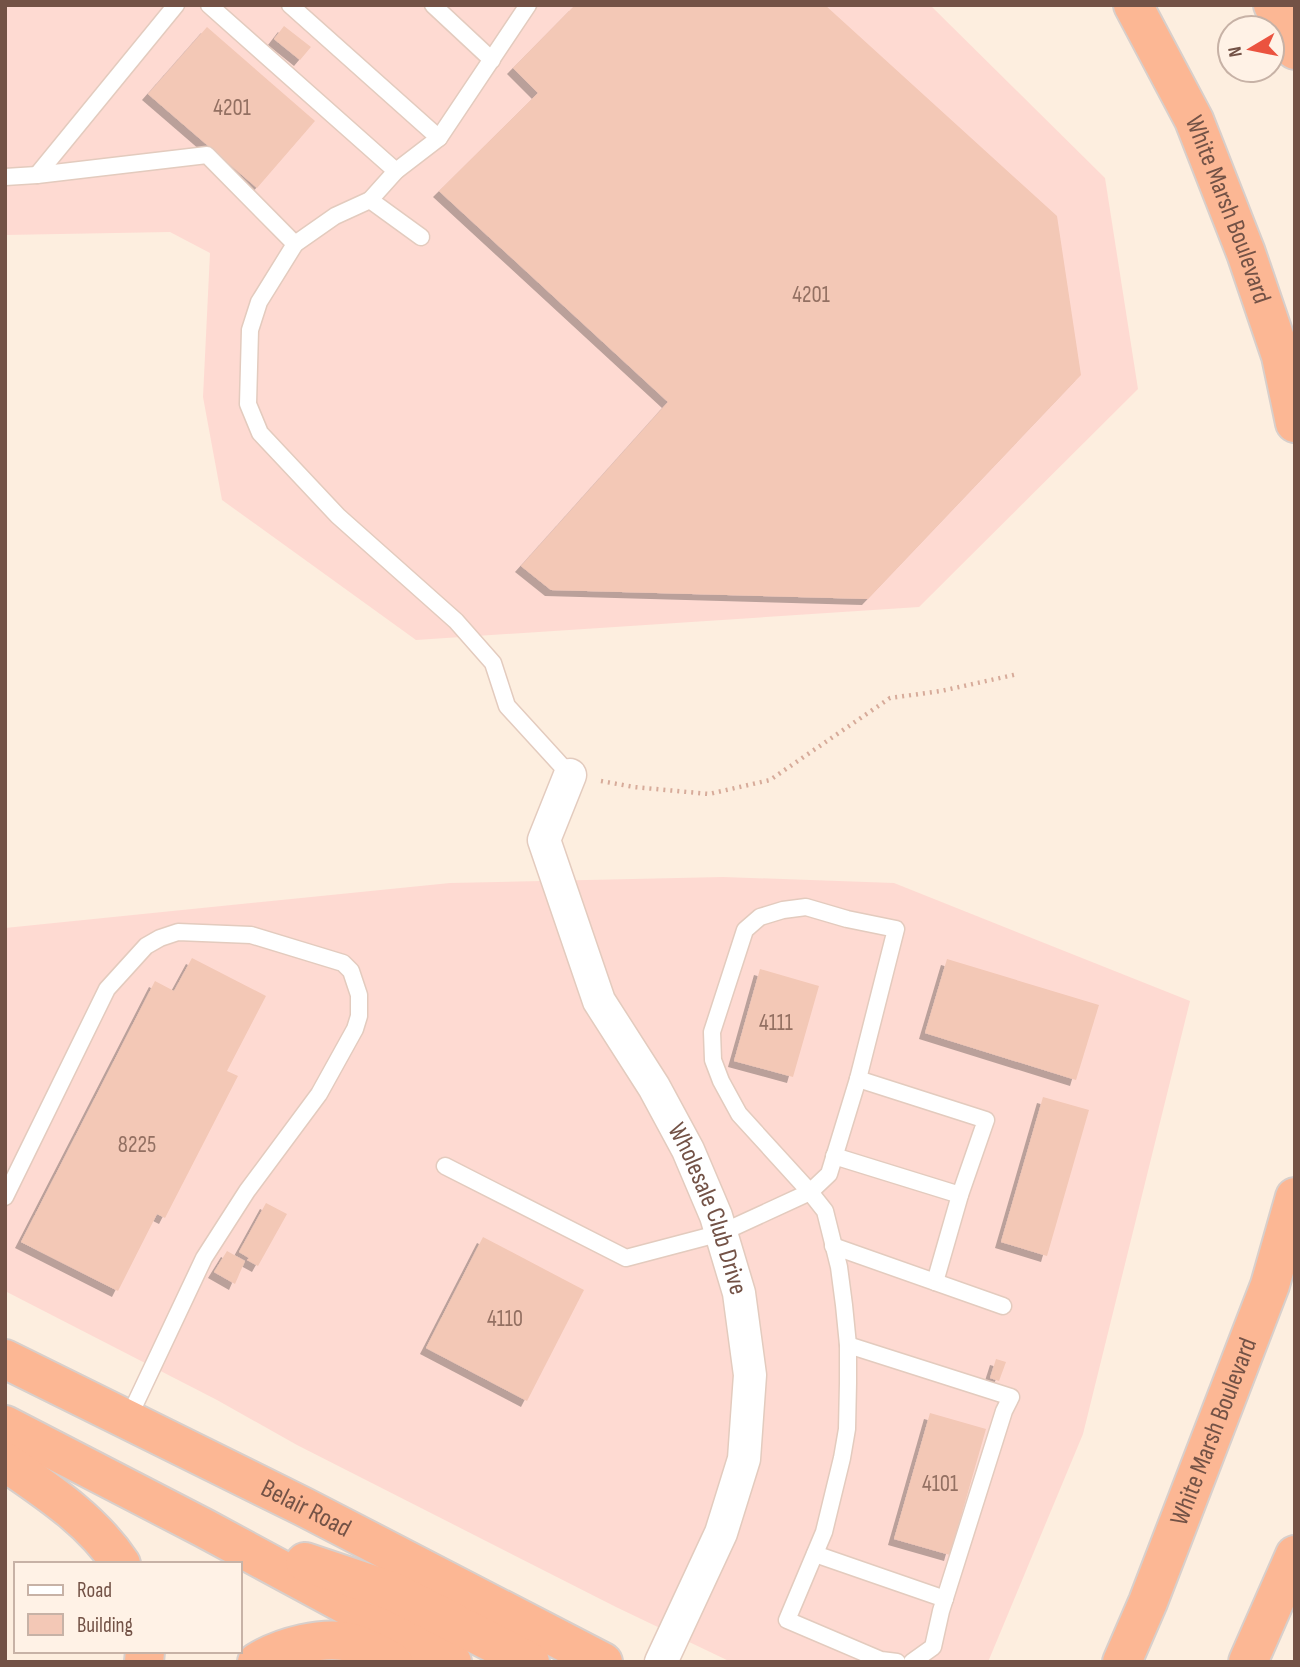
<svg xmlns="http://www.w3.org/2000/svg" width="1300" height="1667" viewBox="0 0 1300 1667" font-family="'Sofia Sans Condensed',sans-serif">
<style>
.commercial{fill:#fedad2}
.building{fill:#f3c8b6;filter:url(#shadow)}
.lines{fill:none;stroke-linecap:round;stroke-linejoin:round}
.service-casing{stroke:#e3cbbe;stroke-width:19}
.minor-casing{stroke:#e3cbbe;stroke-width:35}
.trunk-casing{stroke:#d8cfcb;stroke-width:42}
.path{stroke:#d7ab9a;stroke-width:4.5;stroke-dasharray:2 5;stroke-linecap:butt}
.service{stroke:#fff;stroke-width:16}
.minor{stroke:#fff;stroke-width:32}
.trunk{stroke:#fcb794;stroke-width:38}
.labels{text-anchor:middle;dominant-baseline:central;stroke-width:7;stroke-linejoin:round;paint-order:stroke}
.number-label{font-size:23px;fill:#937062}
.street-label{font-size:26px;fill:#735246;stroke:#fff2e6}
</style>
<defs>
<filter id="shadow"><feDropShadow dx="-6" dy="6" stdDeviation="0" flood-color="#0004"/></filter>
</defs>
<rect width="100%" height="100%" fill="#fdeedf"/>
<g class="commercial">
<path d="M 5,5 L 930,5 L 1105,178 L 1138,389 L 919,607 L 416,640 L 222,500 L 203,397 L 210,253 L 170,232 L 5,235 Z"/>
<path d="M 723,877 L 894,883 L 1190,1001 L 1083,1434 L 988,1662 L 731,1662 L 616,1607 L 297,1445 L 217,1400 L 5,1291 L 5,928 L 450,883 Z"/>
</g>
<g class="building">
<path d="M 575,5 L 825,5 L 1057,216 L 1081,375 L 868,599 L 551,590 L 521,566 L 668,402 L 439,191 L 538,93 L 513,68 Z"/>
<path d="M 284,26 L 311,47 L 300,60 L 274,39 Z"/>
<path d="M 207,27 L 315,121 L 257,188 L 148,94 Z"/>
<path d="M 192,958 L 266,996 L 227,1071 L 238,1076 L 165,1218 L 157,1214 L 118,1291 L 21,1242 L 155,981 L 174,991 Z"/>
<path d="M 947,959 L 1099,1005 L 1076,1080 L 925,1033 Z"/>
<path d="M 760,969 L 819,986 L 793,1077 L 734,1061 Z"/>
<path d="M 1043,1097 L 1089,1110 L 1047,1256 L 1001,1242 Z"/>
<path d="M 266,1203 L 287,1214 L 258,1266 L 247,1260 L 249,1258 L 239,1252 Z"/>
<path d="M 483,1237 L 584,1290 L 527,1401 L 426,1348 Z"/>
<path d="M 227,1251 L 245,1261 L 235,1284 L 214,1272 Z"/>
<path d="M 996,1359 L 1006,1362 L 999,1381 L 990,1378 Z"/>
<path d="M 930,1413 L 986,1429 L 950,1555 L 894,1539 Z"/>
</g>
<g class="lines">
<defs>
<g id="service">
<path d="M 209,5 L 396,171"/>
<path d="M 290,5 L 439,138"/>
<path d="M 433,5 L 492,60"/>
<path d="M 528,5 L 439,138 L 396,171 L 370,200 L 335,216 L 295,244 L 259,302 L 250,330 L 248,404 L 260,433 L 338,516 L 456,621 L 493,663 L 507,706 L 570,775"/>
<path d="M 37,175 L 176,5"/>
<path d="M 5,177 L 37,175 L 207,155 L 295,244"/>
<path d="M 370,200 L 421,237"/>
<path d="M 858,1079 L 986,1120 L 960,1195 L 935,1282"/>
<path d="M 834,1156 L 960,1195"/>
<path d="M 445,1166 L 626,1258 L 721,1233 L 810,1192 L 829,1174 L 858,1079 L 896,929 L 847,919 L 806,907 L 783,910 L 760,917 L 745,930 L 712,1032 L 713,1060 L 721,1081 L 739,1114 L 810,1192 L 825,1211 L 839,1267 L 844,1305 L 848,1345 L 848,1383 L 847,1429 L 842,1458 L 824,1532 L 787,1620 L 881,1660 L 897,1662"/>
<path d="M 5,1197 L 107,989 L 146,946 L 160,938 L 178,932 L 251,935 L 343,963 L 351,971 L 359,995 L 359,1016 L 355,1029 L 319,1094 L 247,1191 L 204,1258 L 128,1419"/>
<path d="M 833,1246 L 1003,1306"/>
<path d="M 848,1345 L 1011,1397 L 1004,1411 L 941,1611 L 933,1647 L 912,1662"/>
<path d="M 815,1554 L 945,1599"/>
</g>
<g id="minor">
<path id="s1" d="M 570,775 L 544,840 L 599,1001 L 654,1087 L 688,1150 L 716,1216 L 739,1293 L 750,1375 L 744,1459 L 721,1533 L 661,1662"/>
</g>
<g id="trunk">
<path id="s2" d="M 1133,5 L 1194,120 L 1246,253 L 1281,356 L 1295,423"/>
<path d="M 1273,5 L 1295,50"/>
<path id="s3" d="M 5,1359 L 304,1507 L 603,1662"/>
<path d="M 5,1425 L 204,1528 L 452,1662"/>
<path d="M 5,1462 C 47,1491 92,1520 121,1564"/>
<path d="M 305,1562 L 394,1592 L 530,1662"/>
<path d="M 144,1662 L 145,1651"/>
<path d="M 257,1662 C 281,1647 324,1635 353,1643 C 367,1647 380,1655 393,1662"/>
<path id="s4" d="M 1122,1662 L 1148,1602 L 1270,1285 L 1295,1197"/>
<path d="M 1248,1662 L 1295,1555"/>
</g>
</defs>
<use href="#service" class="service-casing"/>
<use href="#minor" class="minor-casing"/>
<use href="#trunk" class="trunk-casing"/>
<path class="path" d="M 601,781 L 634,787 L 709,794 L 770,780 L 890,698 L 941,691 L 1018,674"/>
<use href="#service" class="service"/>
<use href="#minor" class="minor"/>
<use href="#trunk" class="trunk"/>
</g>
<g class="labels">
<g class="number-label">
<text x="232" y="108">4201</text>
<text x="811" y="295">4201</text>
<text x="776" y="1023">4111</text>
<text x="137" y="1145">8225</text>
<text x="505" y="1319">4110</text>
<text x="940" y="1484">4101</text>
</g>
<g class="street-label">
<text stroke="none"><textPath href="#s2" startOffset="226">White Marsh Boulevard</textPath></text>
<text stroke="none"><textPath href="#s1" startOffset="476">Wholesale Club Drive</textPath></text>
<text stroke="none"><textPath href="#s4" startOffset="248">White Marsh Boulevard</textPath></text>
<text stroke="none"><textPath href="#s3" startOffset="336">Belair Road</textPath></text>
</g>
</g>
<rect width="1300" height="1667" fill="none" stroke="#735246" stroke-width="14"/>
<rect x="14" y="1562" width="228" height="91" fill="#fff2e6" stroke="#c7b2a6" stroke-width="2"/>
<rect x="28" y="1585" width="35" height="10" fill="#ffffff" stroke="#c7b2a6" stroke-width="2"/>
<text x="77" y="1597" font-size="21" fill="#735246">Road</text>
<rect x="28" y="1614" width="35" height="21" fill="#f3c8b6" stroke="#c7b2a6" stroke-width="2"/>
<text x="77" y="1632" font-size="21" fill="#735246">Building</text>
<g transform="translate(1251 49) rotate(260)"><circle r="33" fill="#fff2e6" stroke="#c7b2a6" stroke-width="2"/>
<path d="M0-5L12 26L0 18L-12 26Z" fill="#eb533f"/>
<text y="-10" font-size="19" font-weight="bold" text-anchor="middle" fill="#735246">N</text>
</g>
</svg>
